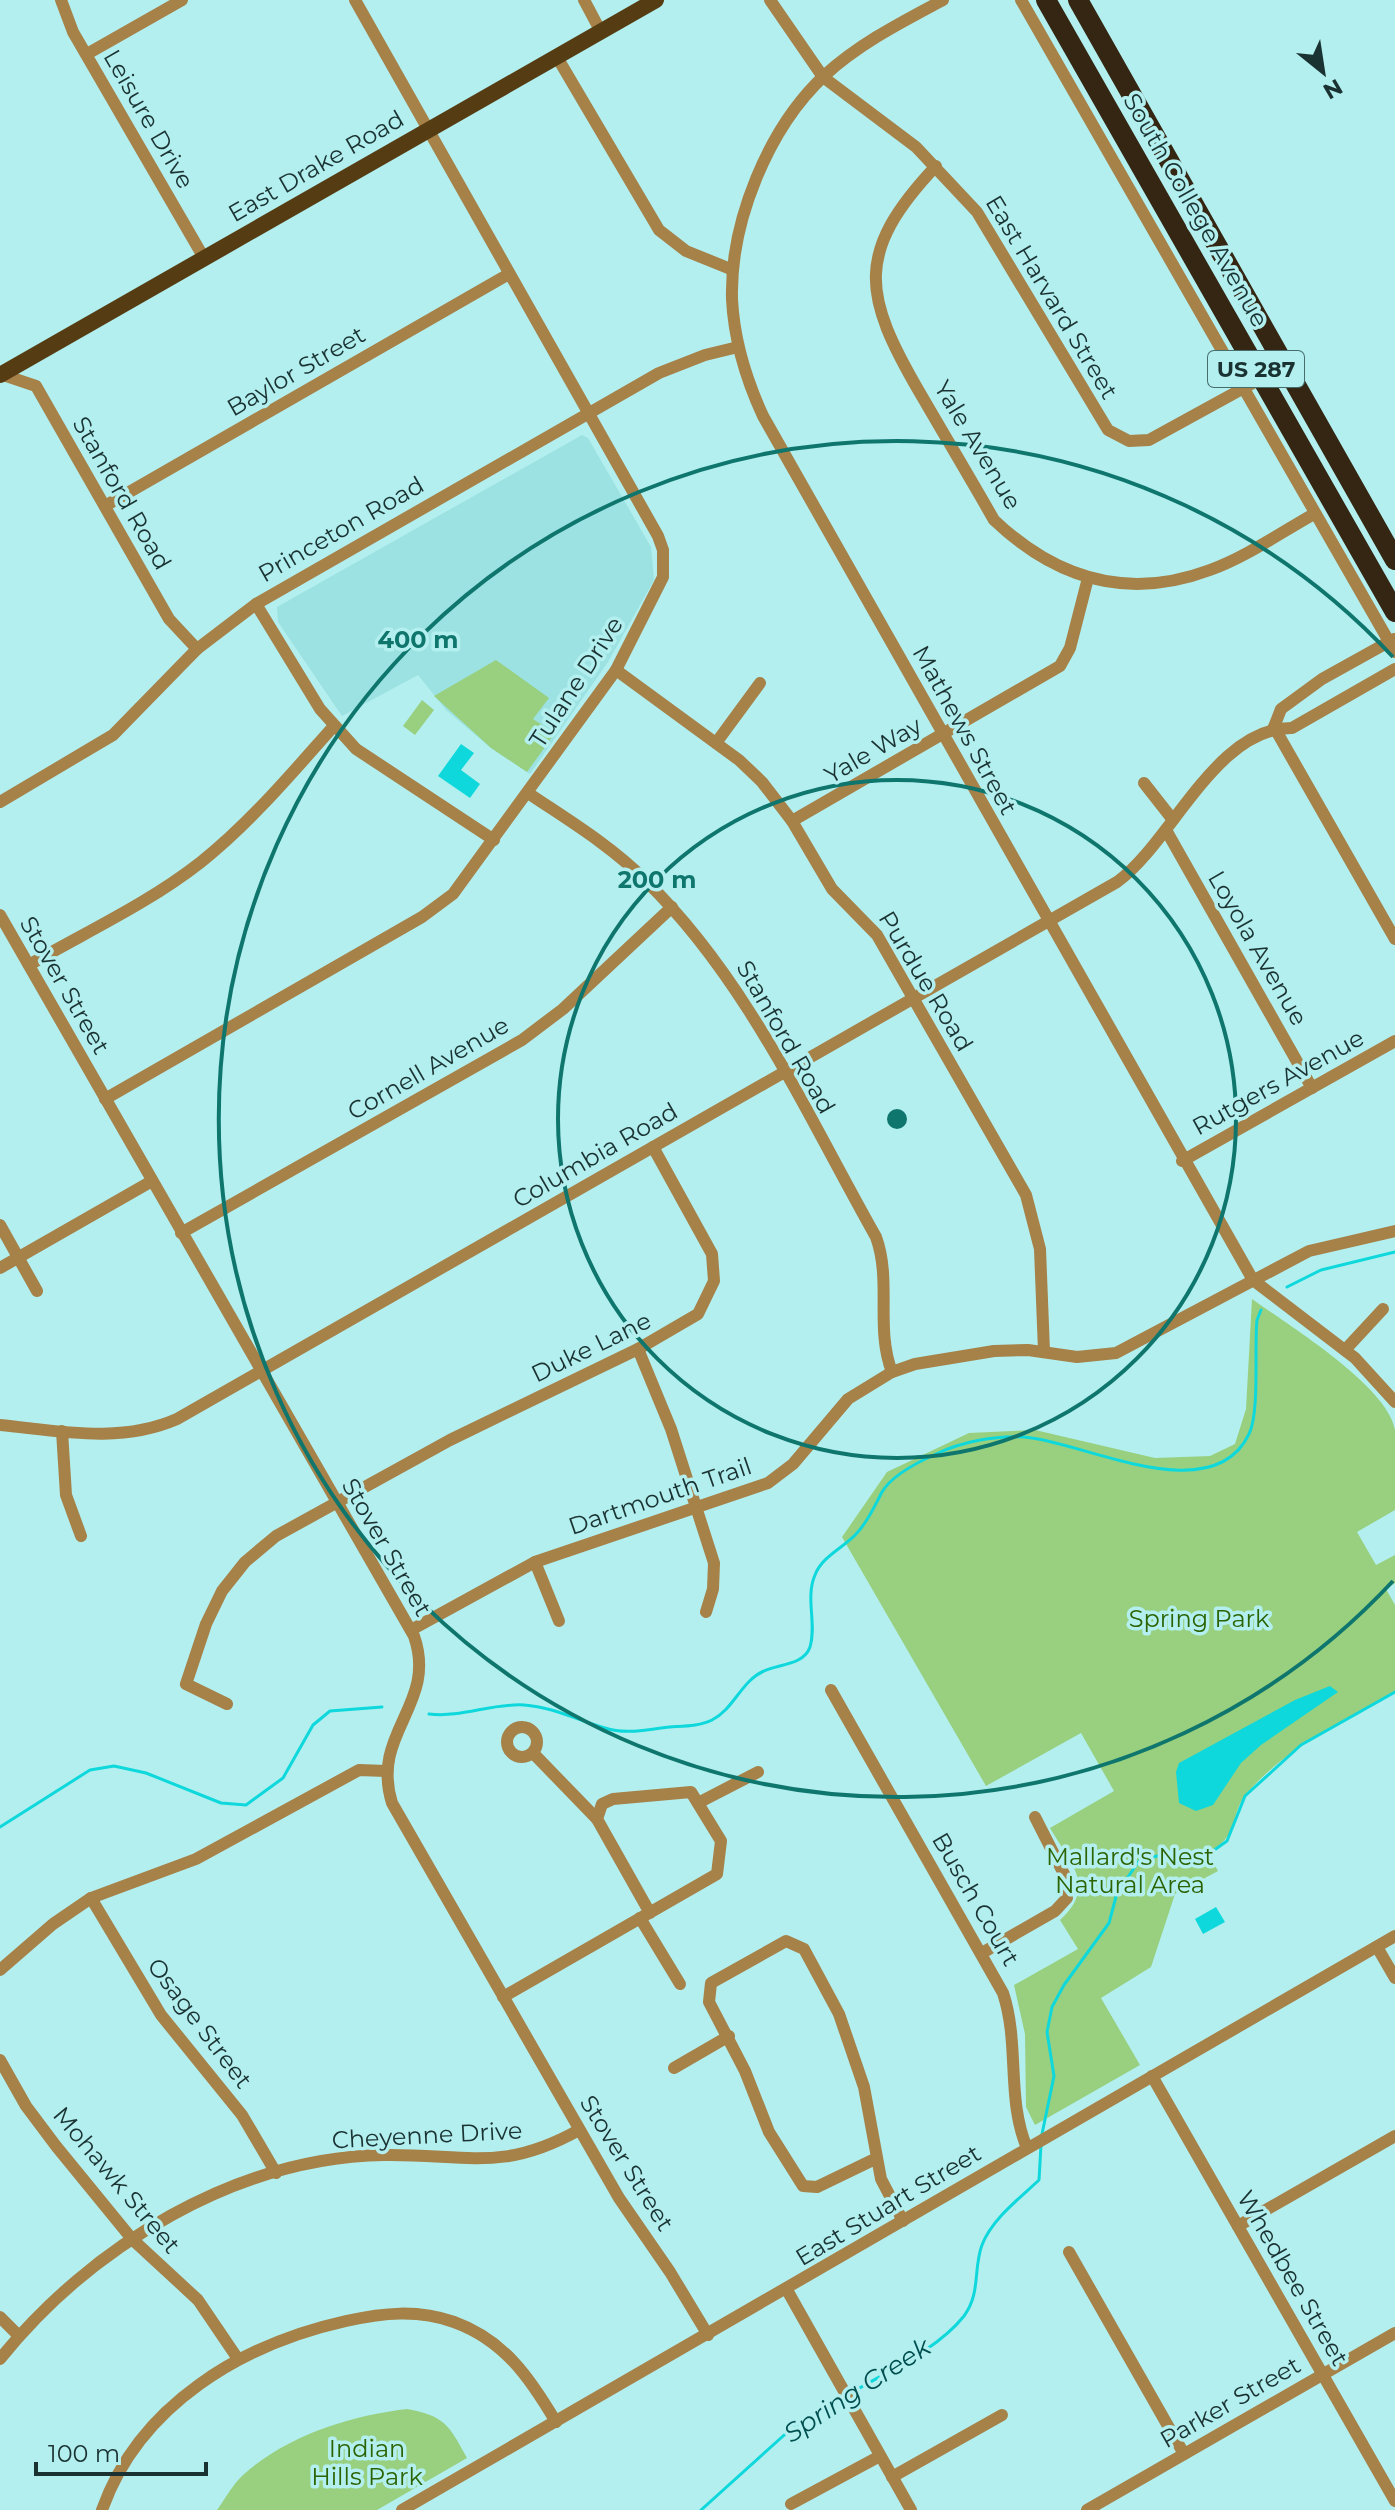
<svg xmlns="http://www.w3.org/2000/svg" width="1395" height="2510" viewBox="0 0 1395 2510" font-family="Montserrat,sans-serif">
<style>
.built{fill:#9ce2e2}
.green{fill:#98d07f}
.water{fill:#0ed8db}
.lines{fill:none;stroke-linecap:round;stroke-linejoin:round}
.stream{stroke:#0ed8db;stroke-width:3}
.minor{stroke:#a68148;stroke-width:12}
.major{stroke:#553c12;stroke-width:16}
.highway{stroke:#342612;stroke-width:20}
.ring{fill:none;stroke:#0f766e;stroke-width:4}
.labels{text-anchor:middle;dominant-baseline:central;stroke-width:7;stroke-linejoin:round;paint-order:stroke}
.shield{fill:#b3efef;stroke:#486b6b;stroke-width:2}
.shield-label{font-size:22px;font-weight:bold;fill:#1a3232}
.street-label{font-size:24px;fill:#1a3232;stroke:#b3efef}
.park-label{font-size:24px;fill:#2c6303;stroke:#b3efef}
.water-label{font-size:26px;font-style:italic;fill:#004f50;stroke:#b3efef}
.centre{fill:#0f766e;stroke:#b3efef;stroke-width:4}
.ring-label{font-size:24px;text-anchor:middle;font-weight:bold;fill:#0f766e;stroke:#b3efef;stroke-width:7;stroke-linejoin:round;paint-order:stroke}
</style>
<rect width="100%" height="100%" fill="#b3efef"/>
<path class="built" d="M 582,435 L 588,438 L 651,547 L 654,580 L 608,662 L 530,774 L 491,748 L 446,710 L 418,675 L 342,716 L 278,622 L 277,607 Z"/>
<g class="green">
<path d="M 496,660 L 549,698 L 533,719 L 555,733 L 527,772 L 491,748 L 434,696 Z"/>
<path d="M 422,700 L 434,710 L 415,735 L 403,726 Z"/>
<path d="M 1252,1299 C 1288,1325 1388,1386 1395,1430 C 1395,1455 1395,1485 1395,1510 L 1357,1532 L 1376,1565 L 1395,1555 L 1395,1583 L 1386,1589 L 1395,1605 L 1395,1692 C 1343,1721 1287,1747 1247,1793 C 1228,1816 1242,1834 1208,1853 L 1218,1871 L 1175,1894 L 1151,1967 L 1101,1998 L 1140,2065 L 1035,2125 L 1026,2107 L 1025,2034 L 1014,1985 L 1078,1949 L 1060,1920 C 1097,1886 1071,1864 1050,1828 L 1114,1791 L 1081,1733 L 986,1786 L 842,1537 L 887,1472 L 969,1433 L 1035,1430 L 1155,1458 L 1210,1456 L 1235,1444 L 1246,1409 Z"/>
<path d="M 407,2409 C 445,2416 449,2425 467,2458 L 377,2510 L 217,2510 C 225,2499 233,2484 243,2475 C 288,2435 349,2416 407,2409 Z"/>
</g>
<g class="water">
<path d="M 461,744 L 474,753 L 461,770 L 480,784 L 470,798 L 438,776 Z"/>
<path d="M 1330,1686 L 1338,1692 L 1261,1745 L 1241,1763 L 1213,1805 L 1196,1811 L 1179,1803 L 1176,1772 L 1179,1763 L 1295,1700 Z"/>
<path d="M 1216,1907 L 1225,1922 L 1203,1934 L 1195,1919 Z"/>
</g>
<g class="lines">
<g class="stream">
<path d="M 1287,1287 L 1321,1270 L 1395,1252"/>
<path d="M 429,1714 C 462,1718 491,1703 524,1705 C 553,1707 577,1720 605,1728 C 627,1735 648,1729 670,1727 C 684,1726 700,1726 712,1720 C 734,1709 741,1681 764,1671 C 779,1664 804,1665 810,1647 C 817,1624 805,1598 815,1575 C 822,1556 845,1547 857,1533 C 869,1520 874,1507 882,1492 C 892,1475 918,1462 936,1454 C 961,1442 996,1435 1024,1437 C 1079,1440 1212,1512 1249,1434 C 1260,1412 1254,1347 1257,1320 L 1261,1310"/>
<path d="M 0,1827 L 90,1770 L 114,1766 L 146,1773 L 221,1803 L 246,1805 L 283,1778 L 313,1725 L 330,1711 L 382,1707"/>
<path d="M 1042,2134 L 1054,2076 L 1047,2032 L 1052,2007 L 1064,1985 L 1109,1923 L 1117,1893 L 1139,1861 L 1168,1853 L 1203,1858 L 1227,1841 L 1245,1796 L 1301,1745 L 1395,1692"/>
<path d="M 851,2393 C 888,2371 937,2350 964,2316 C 981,2293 973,2269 982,2245 C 992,2219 1020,2198 1039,2180 L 1041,2145"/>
<path d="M 701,2510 L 792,2428 L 845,2397"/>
</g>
<g class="minor">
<path d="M 61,0 L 73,32 L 204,258"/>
<path d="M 584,0 L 601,32"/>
<path d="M 770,0 L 823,77 L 916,147 L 977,212 L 1108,430 L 1129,441 L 1149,440 L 1262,378"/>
<path d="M 943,0 C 902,22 860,43 825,75 C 768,128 730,222 732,299 C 734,341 746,379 763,416 L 1253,1280 L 1355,1358 L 1395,1402"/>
<path d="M 1021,0 L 1395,652"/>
<path d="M 87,54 L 182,0"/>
<path d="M 557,57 L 659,230 L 686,251 L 733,270"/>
<path d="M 936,166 C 854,253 863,295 920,393 C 945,436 970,478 994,520 C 1056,579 1127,601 1210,570 C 1246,557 1280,533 1314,514"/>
<path d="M 0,374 L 36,386 L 169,619 L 197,649"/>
<path d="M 105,506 L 509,274"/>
<path d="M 256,604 L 320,709 L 356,749 L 494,840"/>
<path d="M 616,670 L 739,760 L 762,782 L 792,821 L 832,889 L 877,935 L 1026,1195 L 1040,1249 L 1044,1351"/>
<path d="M 1274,727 L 1395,939"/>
<path d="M 1274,727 L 1281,709 L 1322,679 L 1394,639"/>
<path d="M 716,743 L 760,683"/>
<path d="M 1144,783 L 1173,820"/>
<path d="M 528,793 C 568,820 610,845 645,880 C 747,979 807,1115 876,1237 C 892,1281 875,1328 892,1372"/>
<path d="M 0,802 L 113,735 L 197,649 L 256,604 L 659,373 L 705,355 L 738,347"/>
<path d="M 792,821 L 1060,666 L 1070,648 L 1088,578"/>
<path d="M 1166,830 L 1312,1088"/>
<path d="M 0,915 L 414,1636 C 438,1705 370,1732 392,1803 L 619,2198 L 670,2272 L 708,2335"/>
<path d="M 29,965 C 86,932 149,903 201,862 C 250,823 292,773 333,727"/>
<path d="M 105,1099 L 422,917 L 453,894 L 616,670 L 663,577 L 663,550 L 658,536 L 355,0"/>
<path d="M 1182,1161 L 1395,1041"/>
<path d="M 0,1225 L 37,1291"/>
<path d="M 181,1233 L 522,1040 L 563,1009 L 672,907"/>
<path d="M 0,1268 L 152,1181"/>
<path d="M 638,1349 L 671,1429 L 714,1563 L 713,1589 L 706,1612"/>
<path d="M 1345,1350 L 1383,1309"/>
<path d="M 0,1425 C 60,1431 120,1444 177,1419 L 1117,882 C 1172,842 1216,727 1292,728 L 1395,669"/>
<path d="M 62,1431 L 66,1495 L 81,1536"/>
<path d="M 535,1562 L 559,1621"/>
<path d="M 411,1630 L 535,1562 L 768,1483 L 793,1464 L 848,1399 L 892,1372 L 915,1364 L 994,1351 L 1028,1350 L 1077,1357 L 1116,1353 L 1309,1251 L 1395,1231"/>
<path d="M 831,1690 L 1003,1993 C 1020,2044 1006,2098 1027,2148"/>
<path d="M 227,1704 L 186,1684 L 206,1624 L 222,1591 L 245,1562 L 276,1536 L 450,1440 L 638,1349 L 698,1314 L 714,1281 L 712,1254 L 653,1147"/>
<circle cx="522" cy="1742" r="15"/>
<path d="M 533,1753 L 597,1819"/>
<path d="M 698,1803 L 758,1772"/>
<path d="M 91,1898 L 161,2015 L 242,2115 L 276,2173"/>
<path d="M 640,1918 L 680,1984"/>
<path d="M 1377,1947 L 1395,1978"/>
<path d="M 982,1953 L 1055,1911 L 1067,1898 L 1065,1876 L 1035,1817"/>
<path d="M 0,1970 L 53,1924 L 91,1898 L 196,1859 L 359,1770 L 386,1771"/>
<path d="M 503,1997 L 717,1874 L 721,1841 L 691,1792 L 613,1799 L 602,1804 L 597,1819 L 650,1913"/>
<path d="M 0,2060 L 26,2106 L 56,2146 L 132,2239 L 198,2300 L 238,2359"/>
<path d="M 674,2068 L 729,2036"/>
<path d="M 1152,2076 L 1395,2501"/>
<path d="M 877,2158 L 817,2187 L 803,2186 L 769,2132 L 745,2071 L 709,2002 L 711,1983 L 786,1941 L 804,1949 L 839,2014 L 864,2087 L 881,2179 L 903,2221"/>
<path d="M 1238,2226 L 1395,2136"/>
<path d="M 1069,2252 L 1184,2454"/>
<path d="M 787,2290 L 911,2510"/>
<path d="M 0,2317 L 19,2336"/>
<path d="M 0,2359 C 91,2246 237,2157 385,2155 C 466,2154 502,2173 579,2130"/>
<path d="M 892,2477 L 1002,2415"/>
<path d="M 791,2504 L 880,2456"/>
<path d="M 102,2510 C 139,2405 242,2344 346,2321 C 383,2313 417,2309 454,2322 C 504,2340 530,2378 556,2422"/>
<path d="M 402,2510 L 1395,1936"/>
<path d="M 1087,2510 L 1395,2333"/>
</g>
<path class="major" d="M 0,375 L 656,0"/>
<g class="highway">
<path d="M 1046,0 L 1395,612"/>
<path d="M 1078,0 L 1395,560"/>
</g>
</g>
<g class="ring">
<circle cx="897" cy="1119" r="339"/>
<path d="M1393 1581A678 678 0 1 1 1393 657"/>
</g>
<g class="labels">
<rect class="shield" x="1208" y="351" width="96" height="36" rx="6"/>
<g class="shield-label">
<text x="1256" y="369">US 287</text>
</g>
<g class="street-label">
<text transform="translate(149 119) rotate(60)">Leisure Drive</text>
<text transform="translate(316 166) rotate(-30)">East Drake Road</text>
<text transform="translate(1196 210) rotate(60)">South College Avenue</text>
<text transform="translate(1052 297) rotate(59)">East Harvard Street</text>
<text transform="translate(296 371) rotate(-30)">Baylor Street</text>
<text transform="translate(978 445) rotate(59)">Yale Avenue</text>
<text transform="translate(122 493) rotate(60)">Stanford Road</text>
<text transform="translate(341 529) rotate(-30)">Princeton Road</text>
<text transform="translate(576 682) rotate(-57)">Tulane Drive</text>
<text transform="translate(965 730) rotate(61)">Mathews Street</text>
<text transform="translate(873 750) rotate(-30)">Yale Way</text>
<text transform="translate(1258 948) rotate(60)">Loyola Avenue</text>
<text transform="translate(926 981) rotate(59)">Purdue Road</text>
<text transform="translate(65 985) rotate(60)">Stover Street</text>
<text transform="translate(786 1037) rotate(60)">Stanford Road</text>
<text transform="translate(428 1068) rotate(-30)">Cornell Avenue</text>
<text transform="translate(1278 1082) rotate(-29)">Rutgers Avenue</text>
<text transform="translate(595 1155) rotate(-30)">Columbia Road</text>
<text transform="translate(591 1347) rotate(-26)">Duke Lane</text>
<text transform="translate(660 1496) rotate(-19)">Dartmouth Trail</text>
<text transform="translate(387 1547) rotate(60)">Stover Street</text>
<text transform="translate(976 1899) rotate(60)">Busch Court</text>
<text transform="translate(200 2023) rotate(53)">Osage Street</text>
<text transform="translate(427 2135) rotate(-3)">Cheyenne Drive</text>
<text transform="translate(627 2163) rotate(58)">Stover Street</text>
<text transform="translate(117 2180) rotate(50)">Mohawk Street</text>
<text transform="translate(888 2205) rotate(-31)">East Stuart Street</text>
<text transform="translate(1293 2278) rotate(60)">Whedbee Street</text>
<text transform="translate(1230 2402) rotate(-30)">Parker Street</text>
</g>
<g class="park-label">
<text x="1199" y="1618">Spring Park</text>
<text x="1130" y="1856">Mallard's Nest<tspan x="1130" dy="28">Natural Area</tspan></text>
<text x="367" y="2448">Indian<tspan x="367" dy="28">Hills Park</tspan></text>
</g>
<g class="water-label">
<text transform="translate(857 2390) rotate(-33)">Spring Creek</text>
</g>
</g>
<circle cx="897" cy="1119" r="12" class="centre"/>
<g class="ring-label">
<text x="418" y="648">400 m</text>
<text x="657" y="888">200 m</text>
</g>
<g transform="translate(1323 72) rotate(150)" stroke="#b3efef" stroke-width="6" paint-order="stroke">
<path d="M0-6L14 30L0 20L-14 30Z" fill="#1a3232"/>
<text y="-12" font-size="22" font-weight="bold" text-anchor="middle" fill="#1a3232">N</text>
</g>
<path d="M36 2462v12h170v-12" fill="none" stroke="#1a3232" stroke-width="4"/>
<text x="48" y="2462" font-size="24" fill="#1a3232" stroke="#b3efef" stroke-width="6" paint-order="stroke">100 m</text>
</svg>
